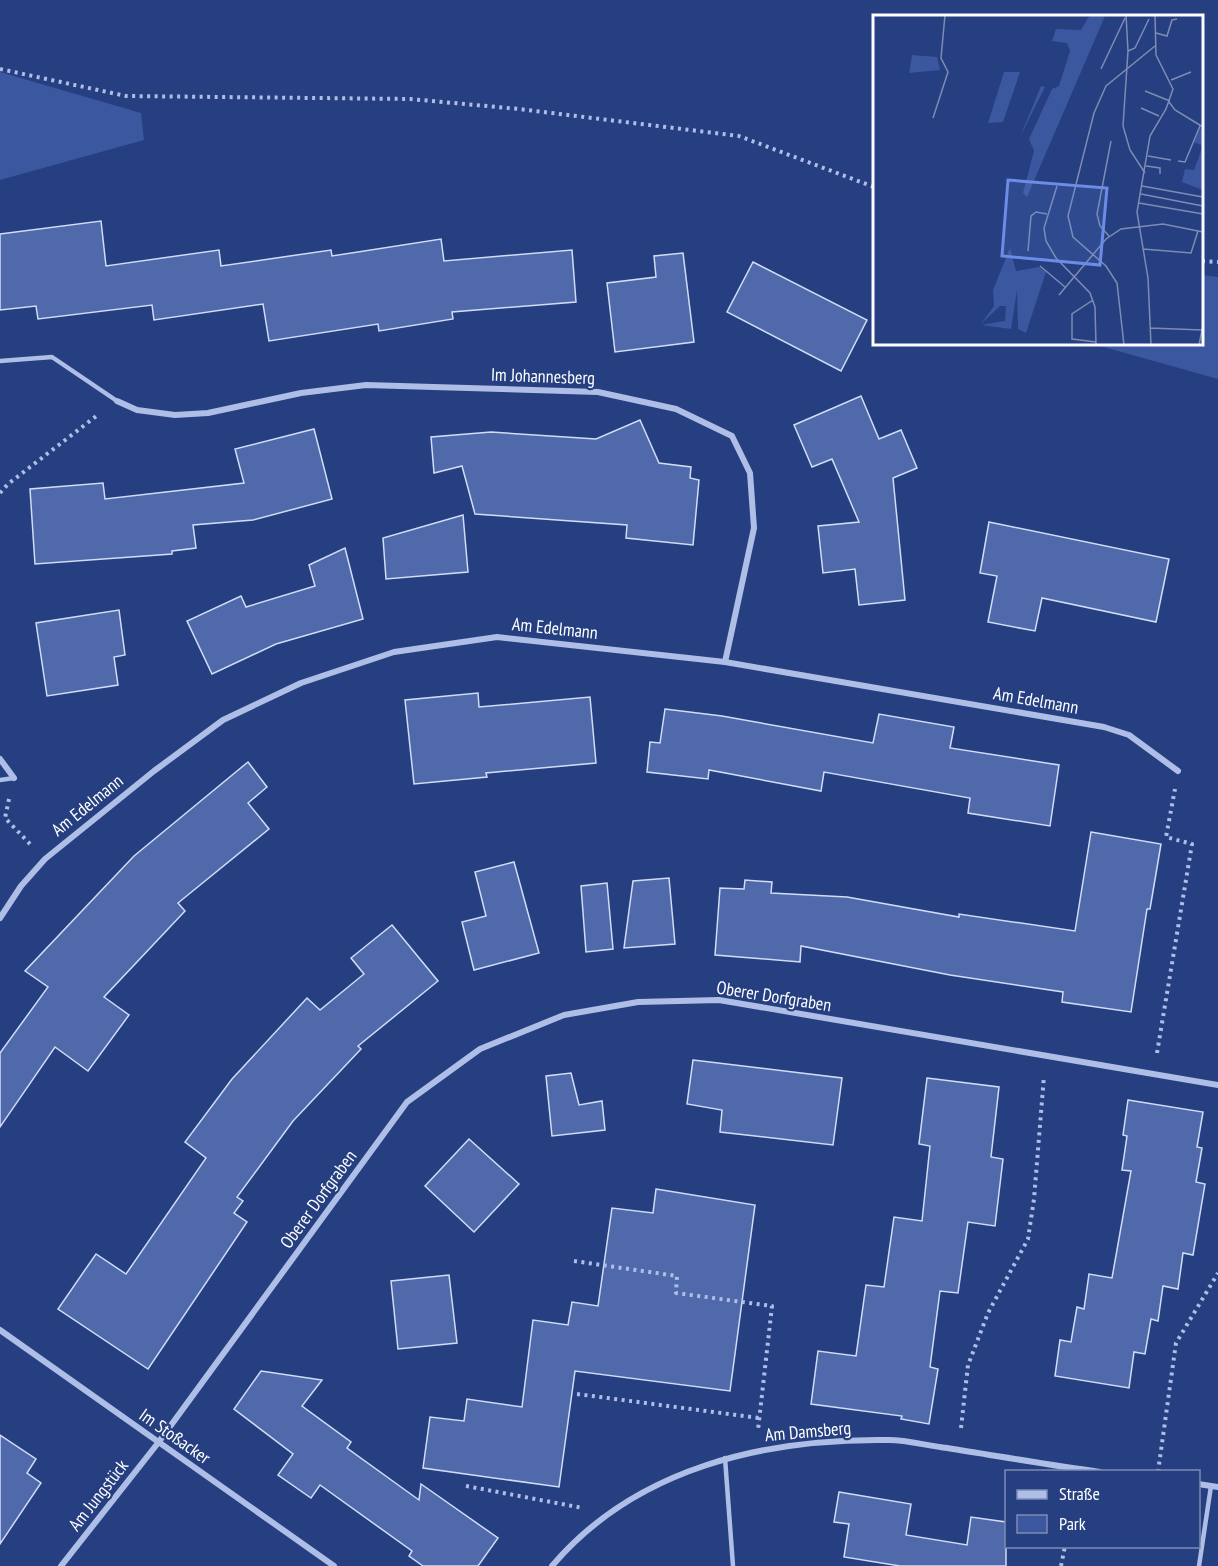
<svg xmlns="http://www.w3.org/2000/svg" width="1218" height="1566" viewBox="0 0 1218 1566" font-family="'PT Sans Narrow',sans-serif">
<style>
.green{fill:#3b579f}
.building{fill:#4f69aa;stroke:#d1dcf5;stroke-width:1.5}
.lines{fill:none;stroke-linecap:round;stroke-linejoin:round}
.path{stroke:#aebee7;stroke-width:4;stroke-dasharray:3 4.5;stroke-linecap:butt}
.lane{stroke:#aebee7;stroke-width:4.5}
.street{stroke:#aebee7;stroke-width:6}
.labels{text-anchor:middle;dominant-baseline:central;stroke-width:4.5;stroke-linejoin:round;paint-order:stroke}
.street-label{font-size:18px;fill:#fff;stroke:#263f81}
.inset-road{fill:none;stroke:#7d8cb3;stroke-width:1.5}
.view{fill:#6c8ce6;fill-opacity:0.15;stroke:#6c8ce6;stroke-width:3}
.inset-edge{fill:none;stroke:#fff;stroke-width:3}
</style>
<rect width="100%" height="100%" fill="#263f81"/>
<g class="green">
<path d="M 0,72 L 141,113 L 144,140 L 0,180 Z"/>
<path d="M 1202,275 L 1218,277 L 1218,379 L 1093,344 L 1202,344 Z"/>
</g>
<g class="building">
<path d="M 101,221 L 106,266 L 219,250 L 221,266 L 331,250 L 332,256 L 441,239 L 444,261 L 572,250 L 576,302 L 452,312 L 453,319 L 379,331 L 378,324 L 269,341 L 263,304 L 154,320 L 152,305 L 38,319 L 36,306 L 0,310 L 0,234 Z"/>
<path d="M 683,253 L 694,342 L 615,352 L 607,283 L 656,277 L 654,256 Z"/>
<path d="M 753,262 L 867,320 L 841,371 L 727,312 Z"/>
<path d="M 861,396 L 879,439 L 901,430 L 917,468 L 893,478 L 905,600 L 859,605 L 855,569 L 823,573 L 818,526 L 859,522 L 832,459 L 812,467 L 794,425 Z"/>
<path d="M 640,420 L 659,463 L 691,467 L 690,478 L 699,480 L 693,545 L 626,538 L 627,525 L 475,514 L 462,466 L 434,473 L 431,437 L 491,432 L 596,439 Z"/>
<path d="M 314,429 L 332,499 L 253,520 L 193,525 L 196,548 L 172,551 L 172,554 L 35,564 L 30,489 L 103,483 L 105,499 L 244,483 L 235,449 Z"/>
<path d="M 463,515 L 468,572 L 386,579 L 383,538 Z"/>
<path d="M 989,522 L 1169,559 L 1156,622 L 1042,598 L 1035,631 L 988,622 L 997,576 L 980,573 Z"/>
<path d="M 345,548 L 363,619 L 276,644 L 212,674 L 187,621 L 241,596 L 246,607 L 315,586 L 309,565 Z"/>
<path d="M 119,610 L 125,655 L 114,657 L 118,685 L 47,696 L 36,623 Z"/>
<path d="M 478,693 L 479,707 L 590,697 L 596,763 L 486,773 L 487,777 L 414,784 L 405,700 Z"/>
<path d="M 665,709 L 722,716 L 873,743 L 879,714 L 954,727 L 950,748 L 1059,765 L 1050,826 L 968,813 L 970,798 L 824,772 L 821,791 L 709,770 L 708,779 L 647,772 L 650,742 L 660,743 Z"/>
<path d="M 248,762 L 267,787 L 248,803 L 269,829 L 178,903 L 185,911 L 104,997 L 129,1015 L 88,1071 L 55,1047 L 0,1127 L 0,1053 L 48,987 L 25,971 L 134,856 Z"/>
<path d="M 1091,832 L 1161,844 L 1150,909 L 1147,909 L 1131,1012 L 1062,1002 L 1063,992 L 950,975 L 801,946 L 800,962 L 715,955 L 720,888 L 744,889 L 745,880 L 772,882 L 771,893 L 847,897 L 959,917 L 959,914 L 1075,931 Z"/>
<path d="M 514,862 L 539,953 L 474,970 L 462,922 L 486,916 L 475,872 Z"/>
<path d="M 669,878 L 675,944 L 624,948 L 633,881 Z"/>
<path d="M 607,883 L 613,949 L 586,952 L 581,886 Z"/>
<path d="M 392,925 L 438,981 L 358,1046 L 361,1049 L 293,1121 L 237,1197 L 243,1201 L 234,1213 L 247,1222 L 148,1369 L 58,1309 L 96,1254 L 126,1274 L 206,1158 L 185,1142 L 232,1079 L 307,998 L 320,1010 L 364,974 L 351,958 Z"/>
<path d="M 693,1060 L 842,1078 L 833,1145 L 720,1132 L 722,1110 L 687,1104 Z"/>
<path d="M 571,1073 L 579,1105 L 602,1101 L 605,1130 L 552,1136 L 546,1076 Z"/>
<path d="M 927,1078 L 999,1087 L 991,1157 L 1003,1159 L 995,1226 L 968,1222 L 958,1293 L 940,1291 L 930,1367 L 938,1369 L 929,1424 L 901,1419 L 902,1416 L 811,1404 L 818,1351 L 856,1356 L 866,1285 L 884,1287 L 894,1217 L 922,1221 L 930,1146 L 919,1144 Z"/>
<path d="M 1128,1100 L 1203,1112 L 1197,1147 L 1202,1148 L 1196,1182 L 1205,1184 L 1193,1255 L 1183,1253 L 1178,1289 L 1163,1286 L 1158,1321 L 1151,1319 L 1145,1354 L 1134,1352 L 1129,1388 L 1055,1376 L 1060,1340 L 1071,1342 L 1077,1307 L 1084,1309 L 1089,1274 L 1112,1278 L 1131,1171 L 1122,1170 L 1127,1136 L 1123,1135 Z"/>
<path d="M 469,1139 L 519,1184 L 474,1232 L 425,1186 Z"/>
<path d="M 656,1189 L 755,1205 L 730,1391 L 575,1371 L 559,1487 L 423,1468 L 430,1417 L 464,1421 L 467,1399 L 522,1407 L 533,1320 L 568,1325 L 572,1302 L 598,1306 L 612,1208 L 653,1213 Z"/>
<path d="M 449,1275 L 457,1343 L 398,1349 L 391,1281 Z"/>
<path d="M 261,1371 L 322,1380 L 302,1406 L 351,1442 L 347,1448 L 419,1500 L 421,1484 L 498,1538 L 478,1566 L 423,1566 L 409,1556 L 412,1551 L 320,1485 L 311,1498 L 278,1475 L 293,1454 L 234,1409 Z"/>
<path d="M 0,1435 L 36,1459 L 27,1473 L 41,1483 L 0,1544 Z"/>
<path d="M 839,1492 L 911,1504 L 906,1535 L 967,1545 L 971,1517 L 1006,1522 L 1006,1566 L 900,1566 L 844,1557 L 849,1524 L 834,1522 Z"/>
</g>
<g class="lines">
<g class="path">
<path d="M 0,69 L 126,96 L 410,99 L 519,109 L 739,136 L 874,187"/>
<path d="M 1202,261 L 1218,262"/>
<path d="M 0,493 L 8,484 L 99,414"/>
<path d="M 9,799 L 5,818 L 30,844"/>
<path d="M 1157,1053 L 1192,844 L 1166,837 L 1175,789"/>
<path d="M 574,1261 L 677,1276 L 676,1293 L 772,1306 L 758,1430"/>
<path d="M 577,1394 L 759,1418"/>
<path d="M 961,1428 L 968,1365 L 988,1313 L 1028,1239 L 1034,1199 L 1044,1076"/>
<path d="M 1158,1472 L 1176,1343 L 1218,1273"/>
<path d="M 466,1486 L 583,1508"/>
<path d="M 1061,1566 L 1065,1546"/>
</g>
<g class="lane">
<path d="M 0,361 L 52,357 L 117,401"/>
<path d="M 0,780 L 14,778"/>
<path d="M 725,1458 L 733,1566"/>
<path d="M 1199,1566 L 1211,1486"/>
</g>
<g class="street">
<path d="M 117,401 L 137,410 L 175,415 L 208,413 L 301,393 L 366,385 L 598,392 L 676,409 L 732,436 L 750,473 L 754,528 L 725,662"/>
<path d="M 0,759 L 14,778"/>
<path d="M 0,918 L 21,886 L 45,859 L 154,771 L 223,720 L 301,683 L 394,652 L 497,637 L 725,662 L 1104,727 L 1129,735 L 1178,771"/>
<path d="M 0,1330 L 334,1566"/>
<path d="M 1198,1484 L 1218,1487"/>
<path d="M 61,1566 L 158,1443 L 407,1102 L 480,1049 L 564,1015 L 638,1002 L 719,1000 L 1218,1085"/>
<path d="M 552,1566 C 635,1468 765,1438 889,1440 C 908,1440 928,1446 947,1448 C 998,1456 1049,1465 1100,1472"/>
</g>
</g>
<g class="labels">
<g class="street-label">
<text transform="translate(543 376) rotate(2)">Im Johannesberg</text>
<text transform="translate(555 628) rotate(6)">Am Edelmann</text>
<text transform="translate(1036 700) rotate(10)">Am Edelmann</text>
<text transform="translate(87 805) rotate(-39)">Am Edelmann</text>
<text transform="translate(774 996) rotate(9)">Oberer Dorfgraben</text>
<text transform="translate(318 1199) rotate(-54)">Oberer Dorfgraben</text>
<text transform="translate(808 1431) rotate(-5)">Am Damsberg</text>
<text transform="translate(175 1436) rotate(35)">Im Stoßacker</text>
<text transform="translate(98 1495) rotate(-52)">Am Jungstück</text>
</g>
</g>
<g transform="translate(873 15)">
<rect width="330" height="330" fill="#263f81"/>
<path d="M 217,0 L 239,0 L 232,1 L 154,182 L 150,178 L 161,136 L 156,124 L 179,74 L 186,71 L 197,36 L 194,28 L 179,26 L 183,14 L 208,15 ZM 39,40 L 64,42 L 67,55 L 36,58 ZM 131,57 L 147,57 L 130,107 L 115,108 ZM 168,71 L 172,72 L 147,122 ZM 327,113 L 330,115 L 330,175 L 309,167 L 312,154 L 321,155 L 330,131 L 321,127 ZM 137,233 L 143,256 L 166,252 L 173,257 L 153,318 L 145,314 L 144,275 L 138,314 L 108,310 L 132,306 L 133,291 L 127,291 L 108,309 L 121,291 L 120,275 Z" fill="#3b579f"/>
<path class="inset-road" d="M 253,0 L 255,36 L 250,111 L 257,135 L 272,158M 283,18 L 294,21 L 299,5 L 304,4M 255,36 L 262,33 L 276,4M 228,54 L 252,3M 298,65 L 318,57M 272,76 L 297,86M 296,87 L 302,95 L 330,112M 268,93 L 286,101M 60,103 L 75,57 L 68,43 L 72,0M 275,141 L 298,145M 305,146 L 312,147 L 327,111M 273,151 L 287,153 L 287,159M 184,171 L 171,213 L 173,226 L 183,243 L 217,278 L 222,292 L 223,330M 269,171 L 330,182M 268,179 L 330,191M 266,188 L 330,199M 236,221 L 227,211 L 224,199 L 238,126M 270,234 L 318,238 L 325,216M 155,236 L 158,201 L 163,197 L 174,199M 167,251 L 192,272M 186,280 L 233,224 L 248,214 L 290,209 L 330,217M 220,285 L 199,299 L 199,324 L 223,327M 277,313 L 329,315M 251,330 L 244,268 L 233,251 L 200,222 L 195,201 L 221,98 L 233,71 L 282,31M 278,330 L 275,263 L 264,197 L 277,121 L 293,94 L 300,74 L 283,40 L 282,0M 326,330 L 330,310"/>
<path class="view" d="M 135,165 L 234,173 L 227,250 L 129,241 Z"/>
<rect width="330" height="330" class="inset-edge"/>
</g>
<rect x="1005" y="1470" width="195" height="78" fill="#263f81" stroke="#7d8cb3" stroke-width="1.5"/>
<rect x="1017" y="1490" width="30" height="9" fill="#aebee7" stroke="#7d8cb3" stroke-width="1.5"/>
<text x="1059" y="1500" font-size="18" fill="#ffffff">Straße</text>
<rect x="1017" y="1515" width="30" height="18" fill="#3b579f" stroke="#7d8cb3" stroke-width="1.5"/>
<text x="1059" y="1530" font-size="18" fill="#ffffff">Park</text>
</svg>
